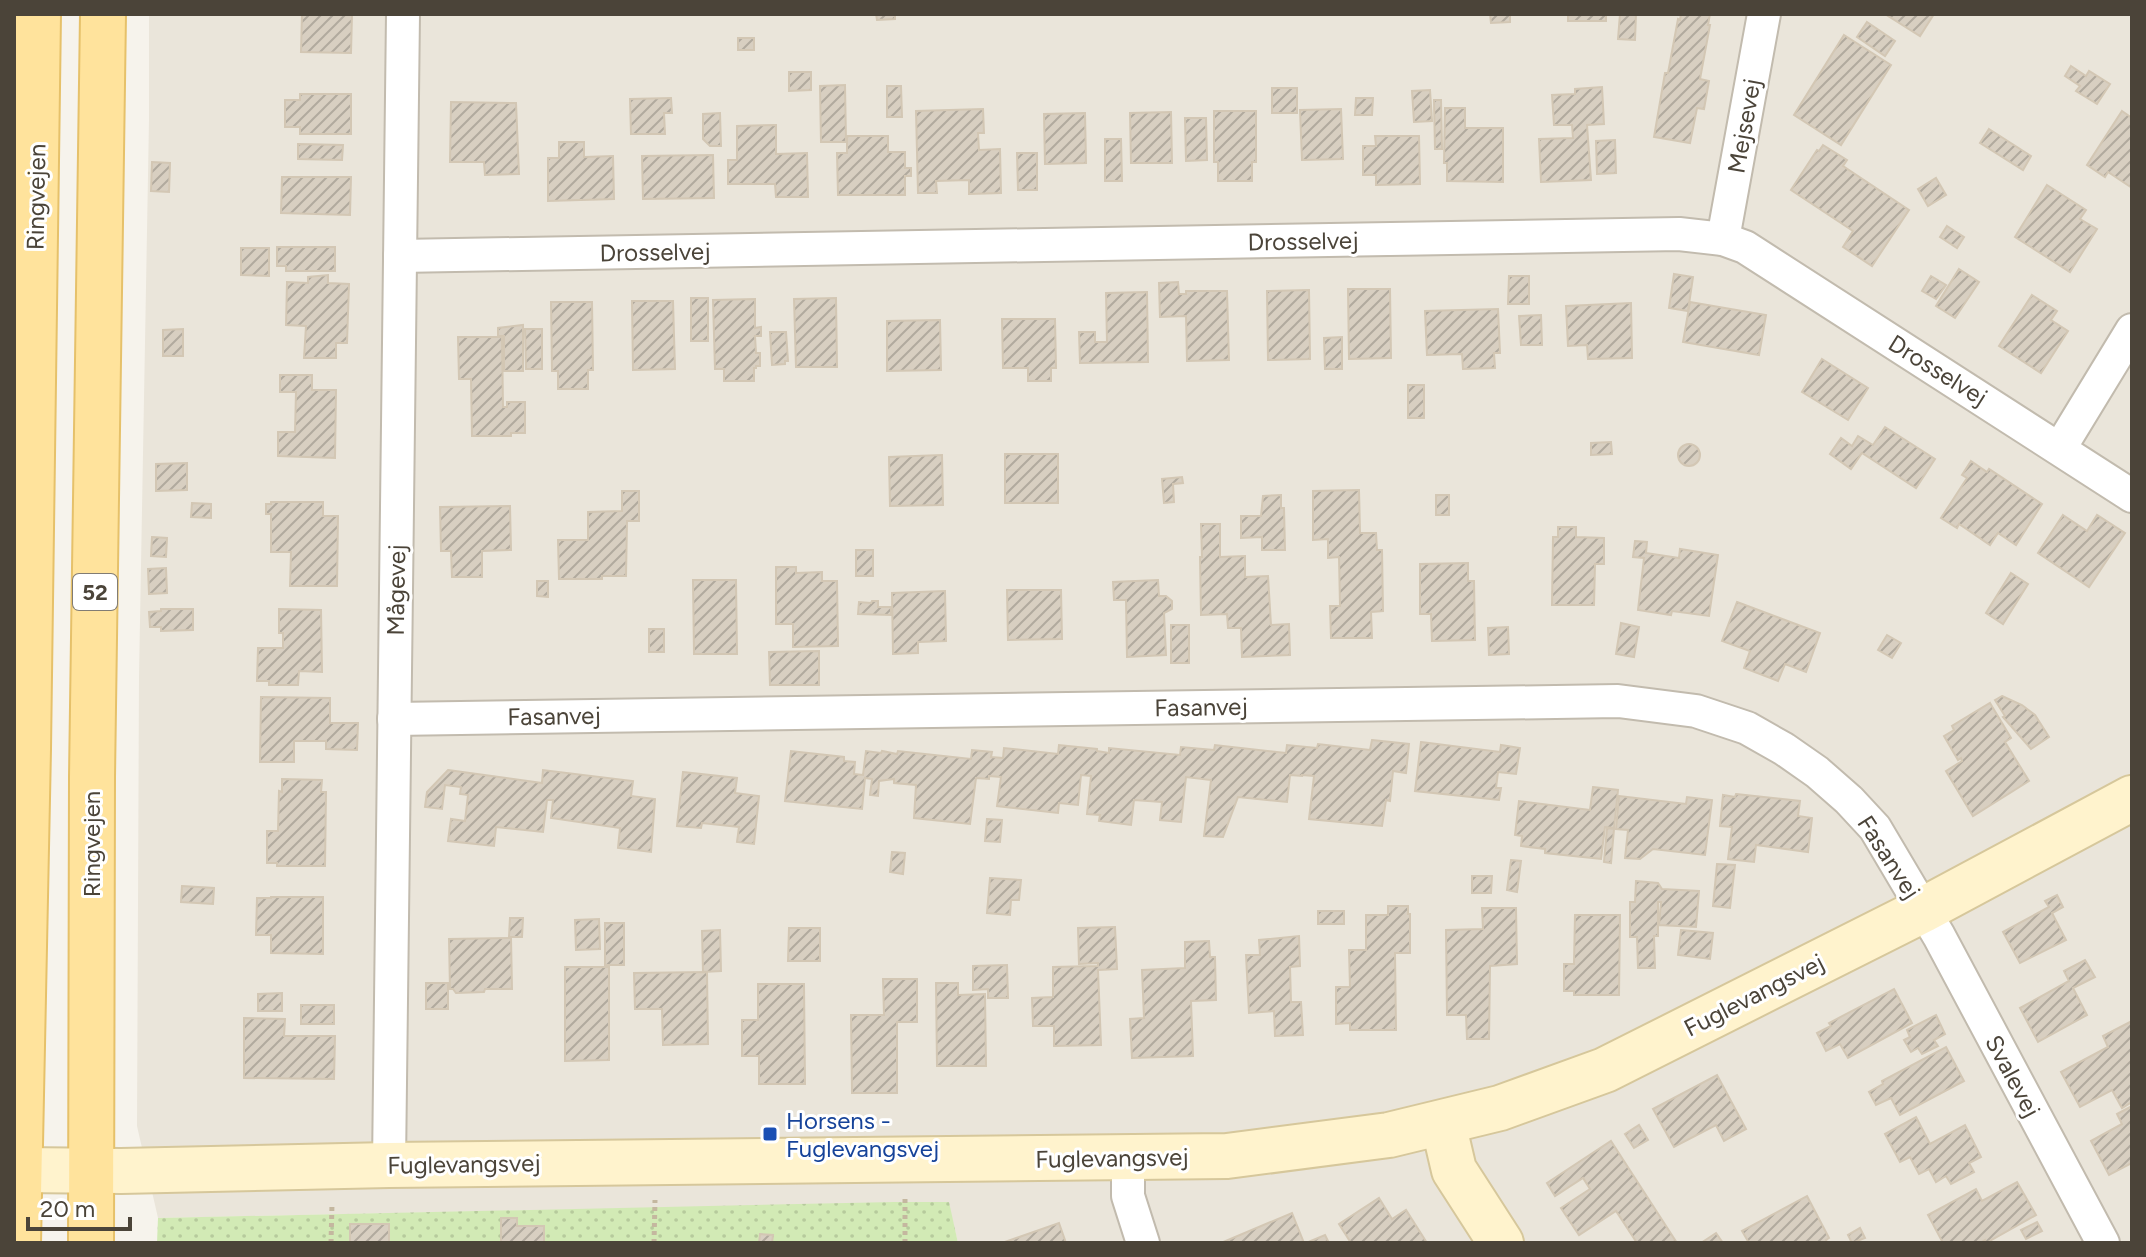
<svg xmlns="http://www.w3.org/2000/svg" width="2146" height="1257" viewBox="0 0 2146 1257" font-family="Figtree,sans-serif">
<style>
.residential{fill:#eae5da}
.garden{fill:url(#garden-dots)}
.building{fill:url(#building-hatch);stroke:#d3c7b4;stroke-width:2}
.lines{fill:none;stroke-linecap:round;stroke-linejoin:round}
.street-casing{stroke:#c2bbae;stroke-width:36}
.secondary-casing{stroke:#d6c79b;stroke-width:48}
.primary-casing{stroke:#e6c16a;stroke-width:48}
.path{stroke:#c4b79f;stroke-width:5;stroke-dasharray:4 4;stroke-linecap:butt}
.street{stroke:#fff;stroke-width:32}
.secondary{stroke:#fff3cd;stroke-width:44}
.primary{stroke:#ffe39c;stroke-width:44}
.transit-dot{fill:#1a4fb4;stroke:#fff;stroke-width:3}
.labels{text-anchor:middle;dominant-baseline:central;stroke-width:6;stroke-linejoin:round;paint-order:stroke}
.shield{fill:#fff;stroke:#817c74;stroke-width:2}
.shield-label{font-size:22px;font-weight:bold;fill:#4b4439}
.street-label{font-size:24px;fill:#4b4439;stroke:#fff}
.transit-label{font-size:24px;fill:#164399;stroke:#fff;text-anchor:start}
</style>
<defs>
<pattern id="garden-dots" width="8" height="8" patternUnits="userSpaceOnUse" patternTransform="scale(2)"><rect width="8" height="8" fill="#d2eab5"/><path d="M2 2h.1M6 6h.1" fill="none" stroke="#b6ca9c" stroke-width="1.8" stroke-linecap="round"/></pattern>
<pattern id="building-hatch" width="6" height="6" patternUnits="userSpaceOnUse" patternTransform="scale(2)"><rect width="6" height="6" fill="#d8cfc1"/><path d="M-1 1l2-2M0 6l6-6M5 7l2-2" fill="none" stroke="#b1aa9e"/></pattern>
</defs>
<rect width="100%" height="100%" fill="#f6f3ec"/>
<path class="residential" d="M 149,14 L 2132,14 L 2132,1243 L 958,1243 L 948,1202 L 158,1218 L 137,1126 L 139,677 L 149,120 Z"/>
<path class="garden" d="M 894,1202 L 949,1202 L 958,1243 L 157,1243 L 158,1218 Z"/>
<g class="building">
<path d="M 302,14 L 352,14 L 351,53 L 301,52 Z"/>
<path d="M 876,14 L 895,14 L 895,19 L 877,20 Z"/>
<path d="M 1490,14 L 1510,14 L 1510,22 L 1491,23 Z"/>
<rect x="1568" y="14" width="38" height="7"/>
<path d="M 1620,14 L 1636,14 L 1635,40 L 1618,39 Z"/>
<path d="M 1681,14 L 1710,14 L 1708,25 L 1710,25 L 1700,79 L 1709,81 L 1704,109 L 1697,108 L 1690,143 L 1654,137 L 1665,73 L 1668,73 L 1678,19 L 1680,20 Z"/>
<path d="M 1885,14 L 1934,14 L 1920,36 Z"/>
<path d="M 1867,22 L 1895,41 L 1885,56 L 1857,37 Z"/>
<path d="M 1844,35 L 1891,65 L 1841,145 L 1794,115 Z"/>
<rect x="738" y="38" width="16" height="12"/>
<path d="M 2071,66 L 2086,76 L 2089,71 L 2110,84 L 2097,104 L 2076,91 L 2080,86 L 2065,76 Z"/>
<path d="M 789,72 L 811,72 L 811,90 L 789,91 Z"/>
<path d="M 845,85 L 846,142 L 821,142 L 820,86 Z"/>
<path d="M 887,86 L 901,86 L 902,117 L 887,117 Z"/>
<path d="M 1602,87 L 1604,124 L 1587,125 L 1591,180 L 1541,182 L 1539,139 L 1573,138 L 1572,125 L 1554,125 L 1552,95 L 1575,94 L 1575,89 Z"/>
<rect x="1272" y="88" width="25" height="25"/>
<path d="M 1430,90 L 1432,121 L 1414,122 L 1412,91 Z"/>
<path d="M 300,94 L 351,94 L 351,134 L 300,134 L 300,127 L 285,127 L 285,100 L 300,100 Z"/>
<path d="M 671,98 L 672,113 L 664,113 L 665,134 L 631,134 L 630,99 Z"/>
<path d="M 1356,98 L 1373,98 L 1372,115 L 1355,115 Z"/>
<path d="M 1434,100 L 1441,100 L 1442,149 L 1435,149 Z"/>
<path d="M 451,102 L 516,103 L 519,174 L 485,175 L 484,162 L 450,162 Z"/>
<path d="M 1445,108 L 1465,108 L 1465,128 L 1503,128 L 1503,182 L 1447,181 L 1447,163 L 1444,163 Z"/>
<path d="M 983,109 L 984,133 L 978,133 L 979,150 L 1000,149 L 1001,193 L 969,194 L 969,180 L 936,181 L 937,193 L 918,193 L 916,111 Z"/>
<path d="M 1341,109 L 1343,159 L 1302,160 L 1300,110 Z"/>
<path d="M 1214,111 L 1256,111 L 1256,162 L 1252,162 L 1252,181 L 1218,181 L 1218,162 L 1214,162 Z"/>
<path d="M 2122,111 L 2132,118 L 2132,188 L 2108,172 L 2105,177 L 2087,165 Z"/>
<path d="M 1171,112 L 1172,163 L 1131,163 L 1130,113 Z"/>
<path d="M 720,113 L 721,146 L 710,146 L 703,139 L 703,114 Z"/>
<path d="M 1085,113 L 1086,163 L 1045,164 L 1044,114 Z"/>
<path d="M 1185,118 L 1206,118 L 1207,160 L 1186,161 Z"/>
<path d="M 776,125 L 776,154 L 807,153 L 808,197 L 776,197 L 775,184 L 728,184 L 728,160 L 737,160 L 737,126 Z"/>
<path d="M 1989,129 L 2031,156 L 2023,170 L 1980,143 Z"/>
<path d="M 847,136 L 888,136 L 888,152 L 905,152 L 905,168 L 911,168 L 911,176 L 905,176 L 905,195 L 838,195 L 837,153 L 847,153 Z"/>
<path d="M 1375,136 L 1419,136 L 1420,184 L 1376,185 L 1376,175 L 1363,175 L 1363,146 L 1376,146 Z"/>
<path d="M 1105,139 L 1121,139 L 1122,181 L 1105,181 Z"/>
<path d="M 1615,140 L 1616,173 L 1597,174 L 1596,141 Z"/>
<path d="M 559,142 L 584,142 L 584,157 L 613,156 L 614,199 L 548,201 L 548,158 L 559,158 Z"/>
<path d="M 298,144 L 343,145 L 342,160 L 298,159 Z"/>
<path d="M 1823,145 L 1847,160 L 1843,166 L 1909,210 L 1872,266 L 1843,247 L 1853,231 L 1791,190 L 1817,150 L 1819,151 Z"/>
<path d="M 1017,153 L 1037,153 L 1037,190 L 1018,190 Z"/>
<path d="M 713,155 L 714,198 L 643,199 L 642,156 Z"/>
<path d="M 152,162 L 170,163 L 169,192 L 151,191 Z"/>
<path d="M 282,177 L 351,177 L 350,215 L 281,213 Z"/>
<path d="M 1936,178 L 1946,195 L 1928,206 L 1918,189 Z"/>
<path d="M 2047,185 L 2086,210 L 2080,219 L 2097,229 L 2070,272 L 2015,237 Z"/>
<path d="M 1947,226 L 1964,237 L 1957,248 L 1940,237 Z"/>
<path d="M 277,247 L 335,247 L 335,271 L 286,271 L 286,266 L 277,266 Z"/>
<path d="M 241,248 L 269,248 L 269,276 L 241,275 Z"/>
<path d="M 1959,269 L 1979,282 L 1955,318 L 1936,306 Z"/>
<path d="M 1674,274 L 1693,277 L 1688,311 L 1669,308 Z"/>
<path d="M 328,275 L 328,283 L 349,284 L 347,343 L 336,343 L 336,358 L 304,358 L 306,326 L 286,325 L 287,282 L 308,283 L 308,277 Z"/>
<path d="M 1509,276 L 1529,276 L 1529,304 L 1508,304 Z"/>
<path d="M 1931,276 L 1946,285 L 1936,299 L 1922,291 Z"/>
<path d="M 1178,282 L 1179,294 L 1186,294 L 1186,291 L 1227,291 L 1229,360 L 1187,361 L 1186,316 L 1160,317 L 1159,283 Z"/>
<path d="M 1348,289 L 1390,289 L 1391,358 L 1349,359 Z"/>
<path d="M 1309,290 L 1310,359 L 1268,360 L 1267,291 Z"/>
<path d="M 1147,292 L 1148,362 L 1080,363 L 1079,332 L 1095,332 L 1095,342 L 1107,342 L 1106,293 Z"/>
<path d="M 2032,295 L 2057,311 L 2051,320 L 2068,331 L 2041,373 L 1999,346 Z"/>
<rect x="691" y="298" width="17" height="43"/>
<path d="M 836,298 L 837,367 L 796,367 L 794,299 Z"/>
<path d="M 755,299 L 755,328 L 761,327 L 761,336 L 755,336 L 756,353 L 760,353 L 760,366 L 756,366 L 756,368 L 754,368 L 754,381 L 724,381 L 724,369 L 715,369 L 713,300 Z"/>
<path d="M 632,301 L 673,301 L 675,369 L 633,370 Z"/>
<path d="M 551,302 L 592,302 L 593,370 L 588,370 L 588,389 L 558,389 L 558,371 L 552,371 Z"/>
<path d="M 1690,302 L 1766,315 L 1759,355 L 1683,342 Z"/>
<path d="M 1631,303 L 1632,358 L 1588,359 L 1587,345 L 1568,346 L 1566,306 Z"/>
<path d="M 1498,309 L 1500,353 L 1494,353 L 1495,368 L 1463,369 L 1462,354 L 1427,355 L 1425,311 Z"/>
<path d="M 1541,315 L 1542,345 L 1521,345 L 1519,316 Z"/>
<path d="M 1002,319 L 1055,319 L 1056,368 L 1051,368 L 1051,381 L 1028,381 L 1028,368 L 1003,368 Z"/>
<path d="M 940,320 L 941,370 L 887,371 L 887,321 Z"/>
<path d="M 523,325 L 523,371 L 504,371 L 504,336 L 498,336 L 498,328 Z"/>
<path d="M 183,329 L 183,356 L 163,356 L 163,330 Z"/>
<path d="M 525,329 L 542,329 L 542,369 L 526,369 Z"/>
<path d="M 770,332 L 786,332 L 788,361 L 785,361 L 785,364 L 772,365 Z"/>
<path d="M 458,337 L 502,337 L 503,407 L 507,407 L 507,402 L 525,402 L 525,433 L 511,433 L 511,436 L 472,436 L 471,379 L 459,379 Z"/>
<path d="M 1342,337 L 1342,369 L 1325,369 L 1324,338 Z"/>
<path d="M 1822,359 L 1868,388 L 1848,420 L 1802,392 Z"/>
<path d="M 280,375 L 312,375 L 312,390 L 336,390 L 335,458 L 278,456 L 278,432 L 295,432 L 296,392 L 280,392 Z"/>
<rect x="1408" y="385" width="16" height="33"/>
<path d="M 1885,427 L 1935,459 L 1916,488 L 1862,453 L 1851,469 L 1830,454 L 1841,438 L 1852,446 L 1858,436 L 1873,445 Z"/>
<path d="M 1611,442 L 1612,454 L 1591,455 L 1591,443 Z"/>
<circle cx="1689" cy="455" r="11"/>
<rect x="1005" y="454" width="53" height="49"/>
<path d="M 942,455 L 943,505 L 890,506 L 889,457 Z"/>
<path d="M 1971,461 L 1987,472 L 1989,469 L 2042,504 L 2016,545 L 1998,533 L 1990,545 L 1959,524 L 1957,528 L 1941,518 L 1967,478 L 1962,475 Z"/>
<path d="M 187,463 L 187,490 L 156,491 L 156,464 Z"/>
<path d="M 1182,477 L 1183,483 L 1173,484 L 1174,502 L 1164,503 L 1162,479 Z"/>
<path d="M 1359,490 L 1360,533 L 1376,533 L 1377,550 L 1382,550 L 1383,611 L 1371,612 L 1372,638 L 1331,638 L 1330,606 L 1340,606 L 1339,557 L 1328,558 L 1328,539 L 1313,540 L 1313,491 Z"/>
<path d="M 622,491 L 639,491 L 639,521 L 627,521 L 626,576 L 602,576 L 602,579 L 559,579 L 558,540 L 588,540 L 588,512 L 622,511 Z"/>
<path d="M 1281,495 L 1281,508 L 1284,508 L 1285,550 L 1262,550 L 1262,537 L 1241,538 L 1241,516 L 1261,516 L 1263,496 Z"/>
<rect x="1436" y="495" width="13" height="20"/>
<path d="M 271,502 L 323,502 L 323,516 L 338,516 L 337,586 L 290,586 L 291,552 L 271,552 L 271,514 L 266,514 L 266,504 L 271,504 Z"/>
<path d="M 192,503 L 211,504 L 211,518 L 191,517 Z"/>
<path d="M 510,506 L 511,550 L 482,551 L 482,577 L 452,577 L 451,551 L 441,551 L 440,507 Z"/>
<path d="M 2063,515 L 2087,531 L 2097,515 L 2125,533 L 2089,587 L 2038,553 Z"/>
<path d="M 1201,524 L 1220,524 L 1220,557 L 1245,556 L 1245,577 L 1268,576 L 1271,625 L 1289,624 L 1290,655 L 1242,657 L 1241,628 L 1228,628 L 1227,614 L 1201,615 L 1200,557 L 1202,557 Z"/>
<path d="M 1558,527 L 1576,527 L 1576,537 L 1604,538 L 1604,564 L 1595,564 L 1594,605 L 1552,605 L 1553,537 L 1558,537 Z"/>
<path d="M 152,537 L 167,538 L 166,557 L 151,556 Z"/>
<path d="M 1635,541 L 1647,542 L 1646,553 L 1679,558 L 1680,549 L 1718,555 L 1709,616 L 1672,611 L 1671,615 L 1638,610 L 1644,558 L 1633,557 Z"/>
<rect x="856" y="550" width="17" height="26"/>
<path d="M 1468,563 L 1468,581 L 1474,581 L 1475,640 L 1432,641 L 1431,614 L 1420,614 L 1420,564 Z"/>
<path d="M 776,567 L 796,567 L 796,573 L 822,572 L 822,581 L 837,581 L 838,646 L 793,647 L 793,624 L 776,624 Z"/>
<path d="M 166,568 L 167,593 L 149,594 L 148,569 Z"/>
<path d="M 2011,573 L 2028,584 L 2003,624 L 1986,613 Z"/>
<path d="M 693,580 L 736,580 L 737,654 L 694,654 Z"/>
<path d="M 1158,580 L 1159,596 L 1166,596 L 1172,601 L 1172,609 L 1164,613 L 1166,655 L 1127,657 L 1126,600 L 1114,600 L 1113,582 Z"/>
<path d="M 537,581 L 548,581 L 548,597 L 537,596 Z"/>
<path d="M 1007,590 L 1061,590 L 1062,639 L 1008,640 Z"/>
<path d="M 945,591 L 946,641 L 918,642 L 918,653 L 893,654 L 892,593 Z"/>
<path d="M 872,601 L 878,601 L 878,607 L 891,607 L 891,615 L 858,614 L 859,602 L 871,603 Z"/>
<path d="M 1737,602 L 1820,633 L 1806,672 L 1785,664 L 1778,681 L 1744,668 L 1750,651 L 1722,641 Z"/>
<path d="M 161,609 L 193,609 L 193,630 L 161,631 L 161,627 L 150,627 L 149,612 L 161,611 Z"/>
<path d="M 279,609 L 321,610 L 322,672 L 299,671 L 298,685 L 269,685 L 269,681 L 257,681 L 258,648 L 283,648 L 283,633 L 279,633 Z"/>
<path d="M 1621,623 L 1639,627 L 1634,657 L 1616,654 Z"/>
<rect x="1171" y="625" width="18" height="38"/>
<path d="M 1508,627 L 1509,654 L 1489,655 L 1488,628 Z"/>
<rect x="649" y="629" width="15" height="23"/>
<path d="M 1887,635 L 1901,643 L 1892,658 L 1878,650 Z"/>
<path d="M 819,651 L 819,685 L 770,685 L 769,652 Z"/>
<path d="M 2002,696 L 2022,705 L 2035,715 L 2049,737 L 2031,749 L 2003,717 L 2005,716 L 1995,700 Z"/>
<path d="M 261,697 L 330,698 L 330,723 L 358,723 L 357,750 L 326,749 L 326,741 L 294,741 L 294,762 L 260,762 Z"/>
<path d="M 1990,703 L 2011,738 L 2005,742 L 2029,781 L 1973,816 L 1946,771 L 1962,761 L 1961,758 L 1958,760 L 1944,736 L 1954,730 L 1952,726 Z"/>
<path d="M 1372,740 L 1409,744 L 1406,773 L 1393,771 L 1390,801 L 1386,800 L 1382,826 L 1309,819 L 1314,776 L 1302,775 L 1302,776 L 1290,775 L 1287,802 L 1238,797 L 1223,837 L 1204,836 L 1211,780 L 1186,777 L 1181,822 L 1160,820 L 1162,802 L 1134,800 L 1131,825 L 1099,821 L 1100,815 L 1087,814 L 1091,776 L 1081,775 L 1078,805 L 1059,803 L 1058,813 L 997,806 L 1001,777 L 989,776 L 989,779 L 976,778 L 970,824 L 914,818 L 916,785 L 894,783 L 894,779 L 879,781 L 878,796 L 870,795 L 872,779 L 865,778 L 862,809 L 785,801 L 791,751 L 844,757 L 844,761 L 855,762 L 854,774 L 863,775 L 866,751 L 881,753 L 882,751 L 897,754 L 898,751 L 971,759 L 972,750 L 992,752 L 991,757 L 1003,758 L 1004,748 L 1058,754 L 1059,745 L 1097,749 L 1097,751 L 1109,753 L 1109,748 L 1180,755 L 1181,747 L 1214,750 L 1215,745 L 1286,753 L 1287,745 L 1317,748 L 1318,744 L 1370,750 Z"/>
<path d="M 1421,742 L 1500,752 L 1501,745 L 1520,748 L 1516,774 L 1498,772 L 1496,788 L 1501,788 L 1499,800 L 1415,791 Z"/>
<path d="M 448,770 L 542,783 L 543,770 L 633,781 L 631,796 L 655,799 L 651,852 L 618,848 L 620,828 L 551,818 L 553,800 L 547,800 L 543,832 L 496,827 L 494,846 L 448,841 L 451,819 L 465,821 L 468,795 L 460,794 L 461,787 L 445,785 L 442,809 L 425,807 L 427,792 Z"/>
<path d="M 683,772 L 737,778 L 735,793 L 759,796 L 754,844 L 737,842 L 739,827 L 702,823 L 701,828 L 677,826 Z"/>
<path d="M 282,779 L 322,780 L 321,792 L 326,792 L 325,866 L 277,866 L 277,863 L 267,863 L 267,831 L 278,831 L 279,791 L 282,792 Z"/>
<path d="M 1593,787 L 1618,790 L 1614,828 L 1605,827 L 1601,859 L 1545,853 L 1545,849 L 1521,846 L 1522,836 L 1515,835 L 1519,801 L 1590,810 Z"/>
<path d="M 1736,794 L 1800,801 L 1798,816 L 1812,818 L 1808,852 L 1756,845 L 1754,862 L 1728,859 L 1732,827 L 1720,826 L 1723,795 L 1735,797 Z"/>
<path d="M 1619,796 L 1686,804 L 1687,797 L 1712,800 L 1705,855 L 1653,849 L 1640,859 L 1625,858 L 1628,830 L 1616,829 Z"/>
<path d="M 987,819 L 1002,820 L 1000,842 L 985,841 Z"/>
<path d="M 1607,828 L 1614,829 L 1611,863 L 1604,862 Z"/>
<path d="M 892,852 L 905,853 L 903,874 L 890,872 Z"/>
<path d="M 1511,860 L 1521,861 L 1517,892 L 1507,890 Z"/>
<path d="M 1717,864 L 1735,865 L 1730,908 L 1713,906 Z"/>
<path d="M 1472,876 L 1492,876 L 1491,893 L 1472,893 Z"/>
<path d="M 990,878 L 1021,880 L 1019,900 L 1011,900 L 1010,915 L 987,913 Z"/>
<path d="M 1636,881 L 1658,883 L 1662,889 L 1699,891 L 1696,927 L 1659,925 L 1661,902 L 1658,902 L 1658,936 L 1654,936 L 1655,968 L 1638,968 L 1637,937 L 1630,937 L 1630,902 L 1635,902 Z"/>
<path d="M 182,886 L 214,888 L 213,904 L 181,902 Z"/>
<path d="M 2057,895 L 2063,907 L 2052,913 L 2066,940 L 2020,963 L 2003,932 L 2049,907 L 2045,901 Z"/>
<path d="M 271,897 L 323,897 L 323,954 L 271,953 L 271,935 L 256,935 L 257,898 L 271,898 Z"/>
<path d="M 1388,906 L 1408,906 L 1408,914 L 1410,914 L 1410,953 L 1395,953 L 1396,1030 L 1350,1030 L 1350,1023 L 1336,1024 L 1336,987 L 1350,987 L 1349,950 L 1366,950 L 1366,915 L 1388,915 Z"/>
<path d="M 1482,908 L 1516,908 L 1517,964 L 1490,966 L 1489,1039 L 1467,1039 L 1466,1015 L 1447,1015 L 1446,930 L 1483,929 Z"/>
<rect x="1318" y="911" width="26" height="13"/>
<path d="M 1575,915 L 1620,915 L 1619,995 L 1574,995 L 1574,991 L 1564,991 L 1564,964 L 1574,964 Z"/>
<path d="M 510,918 L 523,918 L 522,937 L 509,937 Z"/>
<path d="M 599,919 L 600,949 L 576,950 L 575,920 Z"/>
<rect x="605" y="923" width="19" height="42"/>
<path d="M 1115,927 L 1117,969 L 1098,970 L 1101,1045 L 1054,1046 L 1054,1026 L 1033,1026 L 1032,998 L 1053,997 L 1053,967 L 1098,966 L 1098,963 L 1079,964 L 1078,928 Z"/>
<path d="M 789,928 L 820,928 L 820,961 L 788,961 Z"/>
<path d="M 720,930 L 721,971 L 703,972 L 702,931 Z"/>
<path d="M 1681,930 L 1713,933 L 1710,959 L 1678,955 Z"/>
<path d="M 1299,936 L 1300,966 L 1290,967 L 1291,1002 L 1301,1002 L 1303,1035 L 1275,1036 L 1274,1011 L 1249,1013 L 1246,955 L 1260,955 L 1259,940 Z"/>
<path d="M 511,938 L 512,989 L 485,989 L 484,992 L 456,993 L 453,989 L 450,989 L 449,939 Z"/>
<path d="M 1209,941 L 1210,957 L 1215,957 L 1216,1000 L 1191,1001 L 1193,1056 L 1132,1058 L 1130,1019 L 1144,1018 L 1142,970 L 1185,968 L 1185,942 Z"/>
<path d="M 2085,960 L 2095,977 L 2073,988 L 2087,1015 L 2038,1042 L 2020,1008 L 2069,981 L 2064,971 Z"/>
<path d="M 1007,965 L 1008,998 L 988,998 L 988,989 L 973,990 L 973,966 Z"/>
<path d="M 565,967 L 609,967 L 609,1060 L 565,1061 Z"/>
<path d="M 707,972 L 708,1044 L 663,1045 L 662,1009 L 635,1009 L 634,973 Z"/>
<path d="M 883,979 L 917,979 L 917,1022 L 897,1022 L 897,1093 L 852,1093 L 851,1015 L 884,1015 Z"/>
<rect x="426" y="983" width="22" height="26"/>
<path d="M 936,983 L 958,983 L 958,995 L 985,994 L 986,1066 L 937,1066 Z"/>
<path d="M 758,984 L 804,984 L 805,1084 L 759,1084 L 759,1056 L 742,1056 L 742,1020 L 758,1020 Z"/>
<path d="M 1894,989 L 1912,1023 L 1848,1058 L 1840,1044 L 1826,1051 L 1817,1033 L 1831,1026 L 1829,1023 Z"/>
<path d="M 282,993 L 282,1011 L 258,1011 L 258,994 Z"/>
<rect x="301" y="1005" width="33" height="19"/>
<path d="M 1936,1015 L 1945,1034 L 1934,1040 L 1938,1046 L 1922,1054 L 1918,1048 L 1911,1052 L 1904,1040 L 1910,1037 L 1907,1030 Z"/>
<path d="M 244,1018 L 285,1019 L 284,1036 L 335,1036 L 334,1079 L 244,1078 Z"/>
<path d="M 2132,1021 L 2132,1102 L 2122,1108 L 2112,1090 L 2080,1107 L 2061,1072 L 2108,1047 L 2103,1036 Z"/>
<path d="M 1946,1047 L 1964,1081 L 1900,1115 L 1891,1098 L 1876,1105 L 1869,1092 L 1883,1084 L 1882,1081 Z"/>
<path d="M 1717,1075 L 1746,1129 L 1724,1141 L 1716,1125 L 1674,1147 L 1653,1109 Z"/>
<path d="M 2132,1106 L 2132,1163 L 2109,1175 L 2091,1141 L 2122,1124 L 2117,1114 Z"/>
<path d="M 1916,1117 L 1930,1144 L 1965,1125 L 1981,1157 L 1969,1163 L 1974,1172 L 1951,1184 L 1946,1176 L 1936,1182 L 1929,1169 L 1919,1174 L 1910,1157 L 1900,1162 L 1885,1134 Z"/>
<path d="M 1639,1125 L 1648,1140 L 1634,1148 L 1625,1134 Z"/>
<path d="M 1611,1141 L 1677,1243 L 1637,1243 L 1616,1211 L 1579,1235 L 1561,1208 L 1590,1189 L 1583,1178 L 1555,1196 L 1547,1183 Z"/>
<path d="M 2017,1182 L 2036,1215 L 1986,1243 L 1985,1240 L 1980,1243 L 1943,1243 L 1928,1215 L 1976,1189 L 1982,1201 Z"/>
<path d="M 1807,1196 L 1829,1238 L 1826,1240 L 1827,1243 L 1749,1243 L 1742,1231 Z"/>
<path d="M 1379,1198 L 1392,1219 L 1406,1210 L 1427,1243 L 1351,1243 L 1339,1224 Z"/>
<path d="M 1292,1213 L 1304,1243 L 1221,1243 Z"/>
<path d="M 501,1218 L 517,1218 L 517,1226 L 544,1226 L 544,1243 L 501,1243 Z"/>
<path d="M 2037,1222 L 2042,1231 L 2026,1239 L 2021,1230 Z"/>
<path d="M 1059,1223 L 1066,1243 L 1002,1243 Z"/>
<rect x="350" y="1224" width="39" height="19"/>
<path d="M 1860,1228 L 1865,1238 L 1852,1243 L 1848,1235 Z"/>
<path d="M 1716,1233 L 1723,1243 L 1701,1243 Z"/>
<path d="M 760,1234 L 773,1235 L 772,1243 L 759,1243 Z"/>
<path d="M 1325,1235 L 1329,1243 L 1306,1243 Z"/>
</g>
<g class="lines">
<defs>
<g id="street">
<path d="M 1723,239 L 1764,14"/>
<path d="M 400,256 L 1679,234 L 1723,239 L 1745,247 L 2132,496"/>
<path d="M 2060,448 L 2132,330"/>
<path d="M 394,719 L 1618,701 L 1696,711 L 1747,728 L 1784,749 L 1817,772 L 1849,800 L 1875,828 L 1939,936 L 2103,1243"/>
<path d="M 1128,1158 L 1128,1196 L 1143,1243"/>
<path d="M 389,1165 L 403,14"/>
</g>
<g id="secondary">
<path d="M 1443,1123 L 1454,1170 L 1501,1243"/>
<path d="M 19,1170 L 121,1171 L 389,1165 L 1227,1156 L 1389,1135 L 1500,1108 L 1605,1070 L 1923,910 L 2132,798"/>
</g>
<g id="primary">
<path d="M 18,1243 L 28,749 L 38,14"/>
<path d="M 91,1243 L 92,777 L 103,14"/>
</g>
</defs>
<use href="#street" class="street-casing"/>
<use href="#secondary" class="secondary-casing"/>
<use href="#primary" class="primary-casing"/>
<g class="path">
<path d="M 331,1243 L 332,1204"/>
<path d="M 654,1243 L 655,1200"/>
<path d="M 905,1243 L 905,1196"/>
</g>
<use href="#street" class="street"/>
<use href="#secondary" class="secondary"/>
<use href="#primary" class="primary"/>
</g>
<rect class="transit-dot" x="762" y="1126" width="16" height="16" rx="4"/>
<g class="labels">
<rect class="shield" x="73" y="574" width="44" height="36" rx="6"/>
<g class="shield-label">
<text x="95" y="592">52</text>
</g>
<g class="street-label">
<text transform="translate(1744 126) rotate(-80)">Mejsevej</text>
<text transform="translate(36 197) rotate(-89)">Ringvejen</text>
<text transform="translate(1303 241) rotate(-1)">Drosselvej</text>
<text transform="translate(655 252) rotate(-1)">Drosselvej</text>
<text transform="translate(1938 370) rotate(32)">Drosselvej</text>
<text transform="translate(396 590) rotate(-89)">Mågevej</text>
<text transform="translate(1201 707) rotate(-1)">Fasanvej</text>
<text transform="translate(554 716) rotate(-1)">Fasanvej</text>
<text transform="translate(91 844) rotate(-90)">Ringvejen</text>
<text transform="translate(1889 857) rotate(57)">Fasanvej</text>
<text transform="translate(1754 995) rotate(-27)">Fuglevangsvej</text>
<text transform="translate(2013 1076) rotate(62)">Svalevej</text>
<text transform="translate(1112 1158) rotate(-1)">Fuglevangsvej</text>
<text transform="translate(464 1164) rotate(-1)">Fuglevangsvej</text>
</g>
<g class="transit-label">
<text x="786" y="1120">Horsens -<tspan x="786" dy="28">Fuglevangsvej</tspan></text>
</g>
</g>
<rect width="2146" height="1257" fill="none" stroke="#4b4439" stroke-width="32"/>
<path d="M28 1217v12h102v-12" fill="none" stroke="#4b4439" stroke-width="4"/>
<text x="40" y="1217" font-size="24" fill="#4b4439" stroke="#ffffff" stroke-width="6" paint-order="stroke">20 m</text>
</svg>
